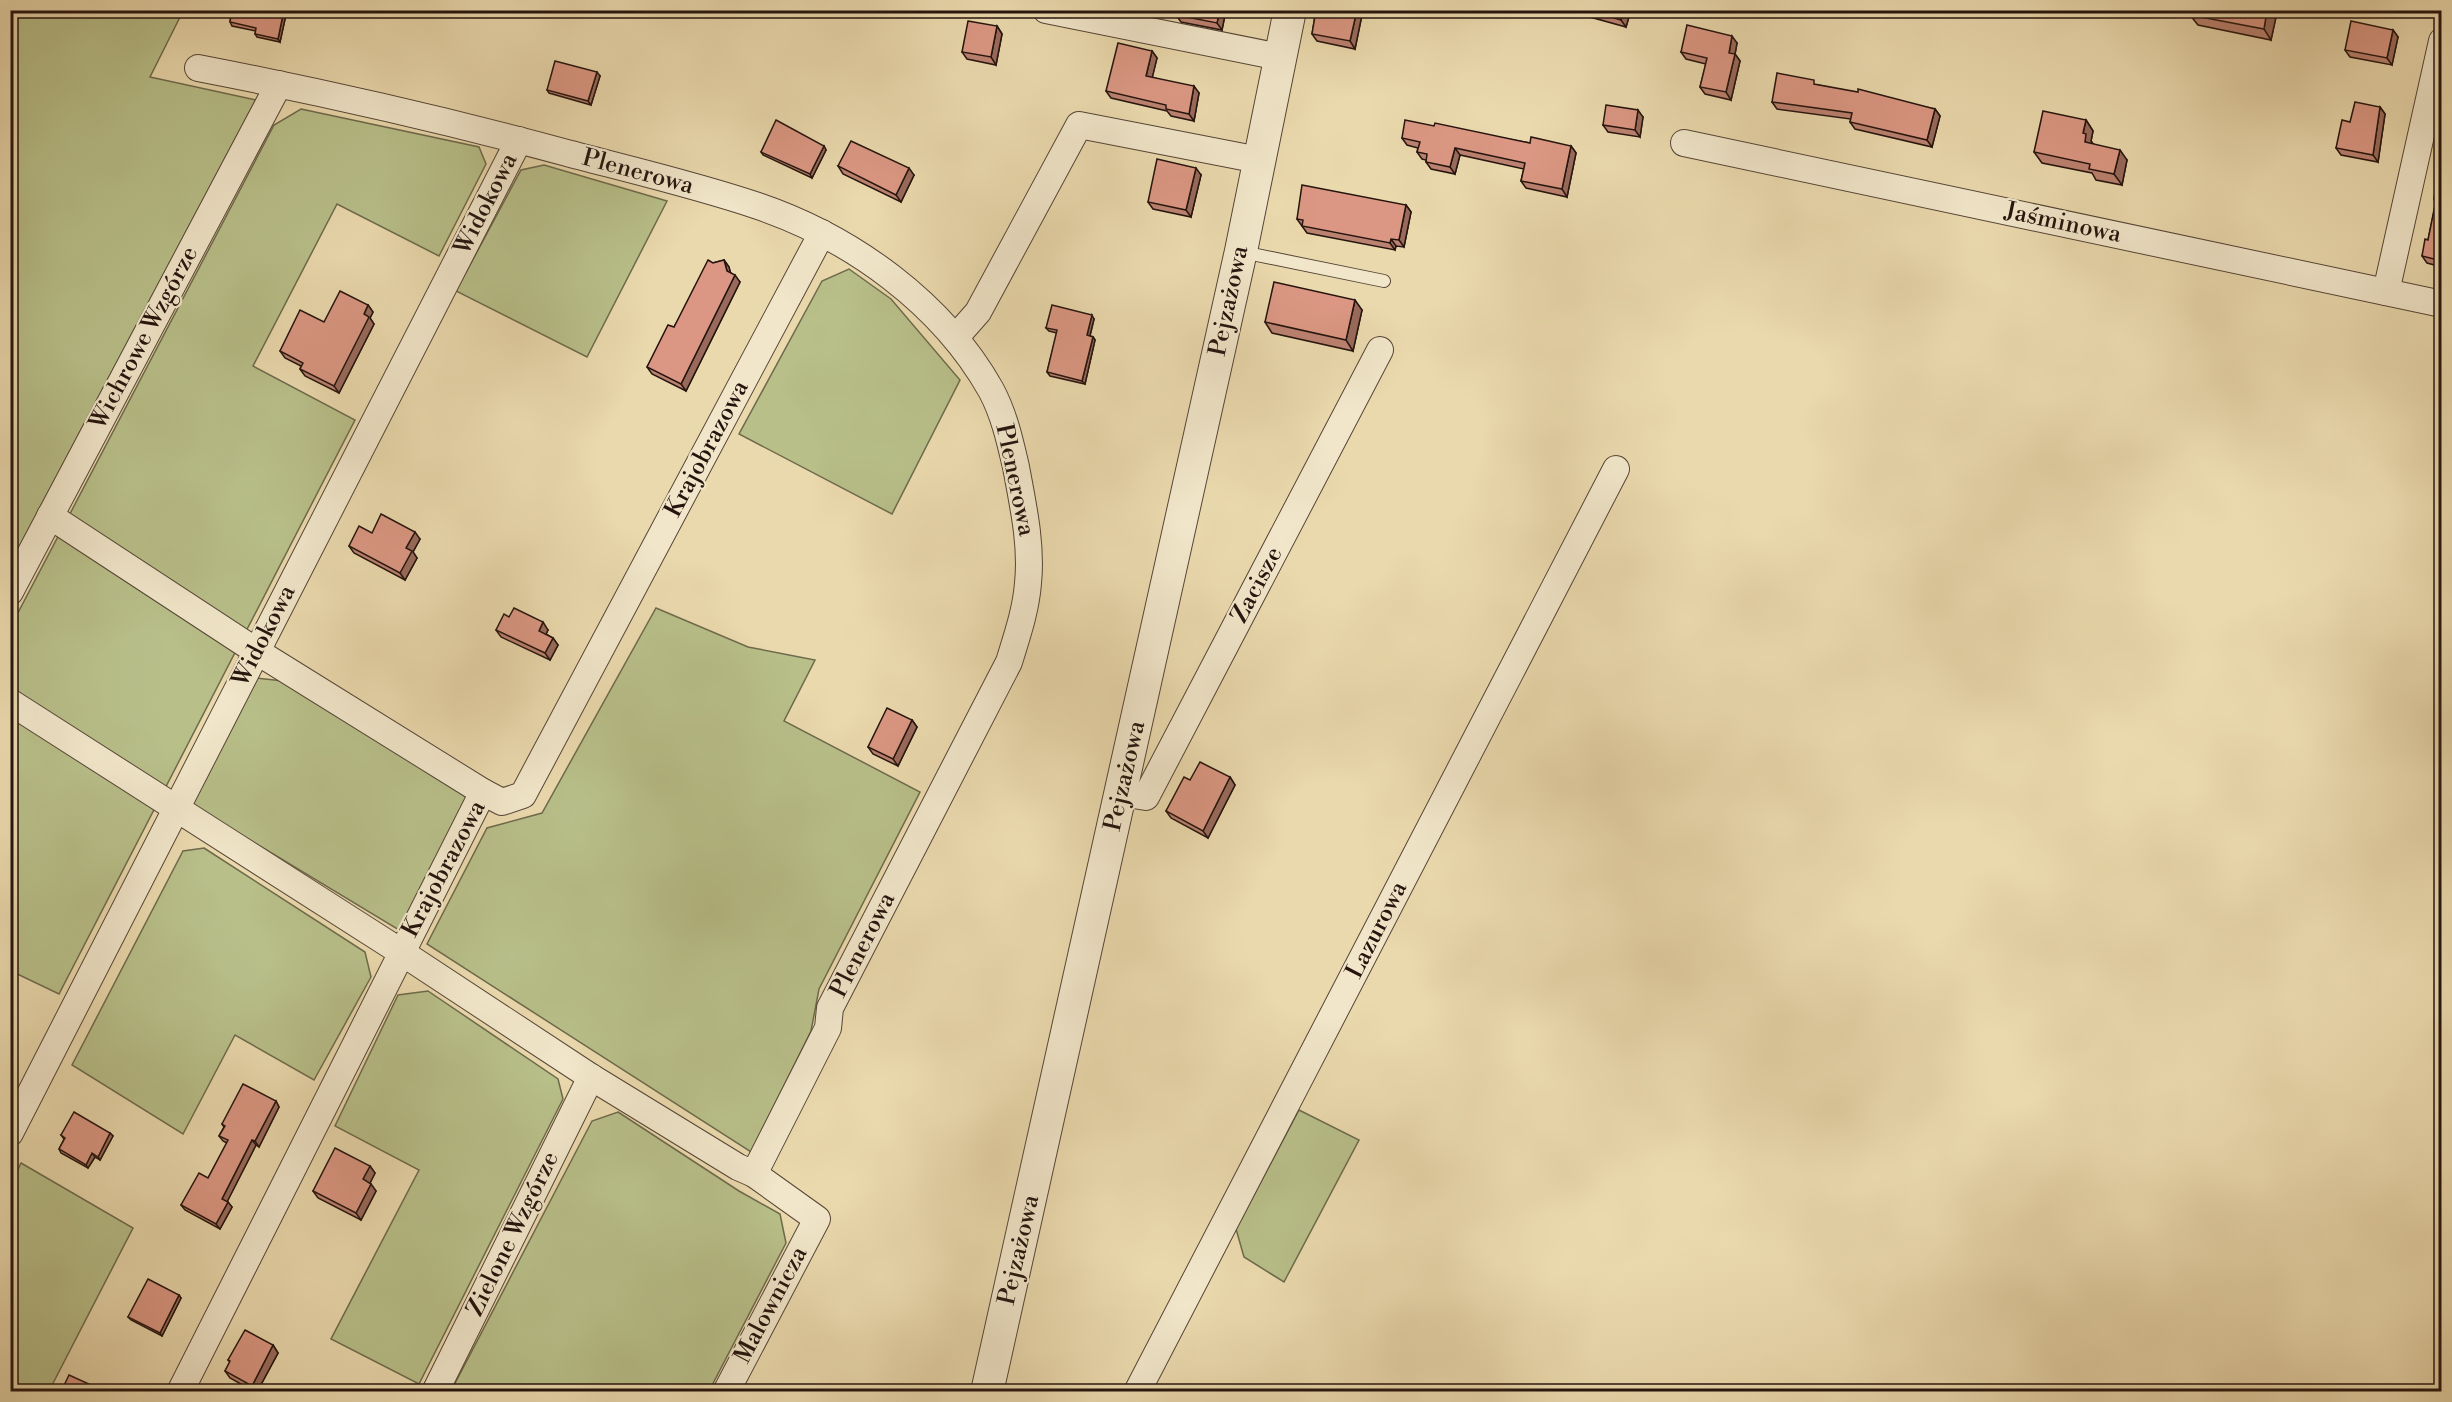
<svg xmlns="http://www.w3.org/2000/svg" width="2452" height="1402" viewBox="0 0 2452 1402" font-family="'Libre Bodoni',serif">
<style>
.green{fill:#b8bf89;stroke:#6e6a4c;stroke-width:1.5}
.lines{fill:none;stroke-linecap:round;stroke-linejoin:round}
.service-casing{stroke:#564536;stroke-width:14}
.minor-casing{stroke:#564536;stroke-width:28}
.tertiary-casing{stroke:#564536;stroke-width:34}
.service{stroke:#f1e6ca;stroke-width:12}
.minor{stroke:#f1e6ca;stroke-width:26}
.tertiary{stroke:#f1e6ca;stroke-width:32}
.wall{fill:#bc8271;stroke:#25140e;stroke-width:1.5}
.shaded-wall{fill:#996a5c;stroke:#25140e;stroke-width:1.5}
.building{fill:#db9783;stroke:#25140e;stroke-width:1.5}
.labels{text-anchor:middle;dominant-baseline:central;stroke-width:4.5;stroke-linejoin:round;paint-order:stroke}
.street-label{font-size:24px;fill:#25140e;stroke:#f1e6ca}
</style>
<rect width="100%" height="100%" fill="#ead9ad"/>
<filter id="stains"><feTurbulence type="fractalNoise" baseFrequency=".00333" numOctaves="4"/><feColorMatrix values="0 0 0 0 .2 0 0 0 0 .09 0 0 0 0 .02 0 0 0 .5 -.17"/></filter>
<radialGradient id="worn" r=".72"><stop offset=".6" stop-color="#630" stop-opacity="0"/><stop offset="1" stop-color="#630" stop-opacity=".3"/></radialGradient>
<g class="green">
<path d="M 11,10 L 183,11 L 150,77 L 256,100 L 11,562 Z"/>
<path d="M 301,109 L 479,147 L 486,164 L 439,256 L 337,204 L 253,366 L 355,420 L 59,994 L 11,971 L 10,628 L 274,125 Z"/>
<path d="M 544,165 L 667,201 L 587,357 L 456,291 L 521,170 Z"/>
<path d="M 849,269 L 891,299 L 960,380 L 892,514 L 739,434 L 822,281 Z"/>
<path d="M 656,608 L 748,647 L 815,660 L 784,721 L 920,792 L 819,989 L 811,1031 L 751,1152 L 427,944 L 487,828 L 542,813 Z"/>
<path d="M 256,678 L 283,681 L 467,797 L 399,930 L 192,805 Z"/>
<path d="M 204,848 L 365,952 L 371,977 L 314,1080 L 235,1035 L 183,1134 L 72,1065 L 183,851 Z"/>
<path d="M 428,991 L 558,1079 L 563,1099 L 419,1384 L 331,1339 L 419,1170 L 335,1126 L 398,995 Z"/>
<path d="M 1299,1110 L 1359,1140 L 1284,1282 L 1244,1257 L 1236,1229 Z"/>
<path d="M 618,1112 L 739,1191 L 780,1214 L 786,1243 L 709,1391 L 451,1391 L 592,1121 Z"/>
<path d="M 21,1163 L 133,1228 L 49,1391 L 11,1391 L 11,1184 Z"/>
</g>
<g class="lines">
<defs>
<path id="service" d="M 1242,252 L 1384,281"/>
<g id="minor">
<path d="M 1046,10 L 1280,57"/>
<path d="M 198,68 C 322,92 445,120 567,153 C 631,170 696,185 758,206 C 852,238 942,303 991,390 C 1004,414 1010,441 1016,467 C 1023,505 1032,545 1028,583 C 1026,610 1017,636 1009,662 L 830,1008 L 828,1028 L 754,1174"/>
<path d="M 1684,143 L 2442,304"/>
<path d="M 2386,292 L 2442,41"/>
<path d="M 956,337 L 978,312 L 1079,125 L 1259,160"/>
<path d="M 50,516 L 256,651 L 483,792"/>
<path d="M 10,592 L 279,84"/>
<path d="M 10,702 L 401,952 L 591,1077 L 738,1167 L 754,1174 L 817,1219 L 726,1392"/>
<path d="M 1121,793 L 1146,797 L 1380,350"/>
<path d="M 10,1133 L 519,140"/>
<path d="M 180,1392 L 483,792 L 502,802 L 523,795 L 822,233"/>
<path d="M 435,1392 L 591,1077"/>
<path d="M 1137,1392 L 1616,469"/>
</g>
<path id="tertiary" d="M 987,1392 L 1241,251 L 1290,10"/>
</defs>
<use href="#service" class="service-casing"/>
<use href="#minor" class="minor-casing"/>
<use href="#tertiary" class="tertiary-casing"/>
<use href="#service" class="service"/>
<use href="#minor" class="minor"/>
<use href="#tertiary" class="tertiary"/>
</g>
<g class="wall">
<path d="M 232,10 L 287,10 L 280,42 L 257,37 L 255,34 L 256,31 L 232,26 L 230,22 Z"/>
<path d="M 1177,10 L 1226,10 L 1222,30 L 1181,22 L 1176,15 Z"/>
<path d="M 1316,10 L 1363,10 L 1355,49 L 1317,41 L 1312,34 Z"/>
<path d="M 1586,10 L 1631,10 L 1626,27 L 1590,17 Z"/>
<path d="M 2190,15 L 2276,17 L 2271,40 L 2198,25 Z"/>
<path d="M 997,26 L 1002,34 L 996,65 L 967,59 L 962,52 Z"/>
<path d="M 2393,30 L 2398,37 L 2392,65 L 2350,57 L 2345,50 Z"/>
<path d="M 1737,43 L 1735,54 L 1740,61 L 1731,100 L 1705,94 L 1700,87 L 1706,64 L 1686,59 L 1681,52 Z"/>
<path d="M 1152,51 L 1157,58 L 1152,77 L 1199,93 L 1194,121 L 1171,116 L 1167,111 L 1111,98 L 1106,91 Z"/>
<path d="M 600,76 L 591,105 L 549,93 L 547,90 Z"/>
<path d="M 1818,85 L 1935,109 L 1940,116 L 1932,147 L 1855,129 L 1850,122 L 1851,119 L 1777,109 L 1772,102 Z"/>
<path d="M 2380,107 L 2385,114 L 2378,162 L 2341,155 L 2336,148 L 2350,122 Z"/>
<path d="M 1643,117 L 1640,137 L 1608,132 L 1603,125 Z"/>
<path d="M 2086,120 L 2093,131 L 2091,141 L 2093,144 L 2127,160 L 2122,185 L 2096,180 L 2092,173 L 2042,163 L 2034,152 Z"/>
<path d="M 1434,126 L 1530,143 L 1571,146 L 1576,153 L 1567,197 L 1526,188 L 1521,181 L 1524,169 L 1460,155 L 1455,174 L 1431,169 L 1426,162 L 1426,160 L 1422,159 L 1417,152 L 1418,148 L 1407,145 L 1402,138 Z"/>
<path d="M 824,146 L 826,150 L 812,178 L 763,155 L 761,152 Z"/>
<path d="M 838,166 L 914,175 L 901,202 L 843,174 Z"/>
<path d="M 1201,175 L 1191,217 L 1153,209 L 1148,202 Z"/>
<path d="M 2442,180 L 2442,267 L 2427,263 L 2422,256 L 2428,240 L 2436,202 L 2434,199 Z"/>
<path d="M 1406,205 L 1411,212 L 1404,247 L 1396,246 L 1395,250 L 1307,233 L 1297,219 Z"/>
<path d="M 724,260 L 729,267 L 730,272 L 740,282 L 686,391 L 652,374 L 647,367 L 674,327 L 713,263 Z"/>
<path d="M 368,305 L 373,312 L 370,318 L 374,324 L 339,393 L 305,376 L 300,369 L 301,366 L 285,358 L 280,351 L 324,322 Z"/>
<path d="M 1362,310 L 1353,351 L 1272,333 L 1265,322 Z"/>
<path d="M 1094,319 L 1090,336 L 1093,337 L 1095,340 L 1085,384 L 1050,376 L 1047,372 L 1057,333 L 1049,331 L 1046,328 Z"/>
<path d="M 372,533 L 420,539 L 413,552 L 417,558 L 405,580 L 354,553 L 349,546 Z"/>
<path d="M 509,617 L 548,630 L 546,634 L 553,638 L 558,645 L 550,660 L 501,637 L 496,630 Z"/>
<path d="M 912,720 L 917,727 L 898,766 L 873,754 L 868,747 Z"/>
<path d="M 1230,777 L 1235,785 L 1208,838 L 1171,818 L 1166,811 L 1190,780 Z"/>
<path d="M 276,1101 L 279,1107 L 259,1147 L 256,1145 L 227,1201 L 232,1207 L 220,1229 L 185,1210 L 181,1205 L 208,1178 L 227,1143 L 223,1141 L 219,1136 L 224,1127 L 222,1124 Z"/>
<path d="M 110,1133 L 113,1136 L 100,1160 L 95,1157 L 88,1168 L 61,1153 L 59,1149 L 64,1139 L 61,1135 Z"/>
<path d="M 370,1166 L 375,1173 L 370,1183 L 376,1191 L 361,1220 L 318,1198 L 313,1191 Z"/>
<path d="M 179,1295 L 181,1298 L 162,1336 L 131,1320 L 128,1317 Z"/>
<path d="M 273,1345 L 278,1353 L 257,1392 L 255,1392 L 230,1378 L 225,1371 L 230,1362 L 228,1360 Z"/>
</g>
<g class="shaded-wall">
<path d="M 284,10 L 287,10 L 280,42 L 278,39 Z"/>
<path d="M 1220,10 L 1226,10 L 1222,30 L 1217,23 Z"/>
<path d="M 1357,10 L 1363,10 L 1355,49 L 1350,41 Z"/>
<path d="M 1624,10 L 1631,10 L 1626,27 L 1621,20 Z"/>
<path d="M 2267,10 L 2271,10 L 2276,17 L 2271,40 L 2264,29 Z"/>
<path d="M 997,26 L 1002,34 L 996,65 L 991,57 Z"/>
<path d="M 2393,30 L 2398,37 L 2392,65 L 2387,58 Z"/>
<path d="M 1732,36 L 1737,43 L 1734,60 L 1729,53 Z"/>
<path d="M 1152,51 L 1157,58 L 1151,83 L 1146,76 Z"/>
<path d="M 1735,54 L 1740,61 L 1731,100 L 1726,92 Z"/>
<path d="M 597,72 L 600,76 L 591,105 L 588,101 Z"/>
<path d="M 1194,86 L 1199,93 L 1194,121 L 1189,114 Z"/>
<path d="M 2380,107 L 2385,114 L 2378,162 L 2373,155 Z"/>
<path d="M 1935,109 L 1940,116 L 1932,147 L 1927,140 Z"/>
<path d="M 1638,110 L 1643,117 L 1640,137 L 1635,130 Z"/>
<path d="M 2086,120 L 2093,131 L 2091,141 L 2094,145 L 2085,142 L 2083,133 Z"/>
<path d="M 824,146 L 826,150 L 812,178 L 810,174 Z"/>
<path d="M 1571,146 L 1576,153 L 1567,197 L 1562,189 Z"/>
<path d="M 1455,148 L 1460,155 L 1455,174 L 1450,167 Z"/>
<path d="M 2120,150 L 2127,160 L 2122,185 L 2114,174 Z"/>
<path d="M 909,168 L 914,175 L 901,202 L 896,195 Z"/>
<path d="M 1196,168 L 1201,175 L 1191,217 L 1186,210 Z"/>
<path d="M 1406,205 L 1411,212 L 1404,247 L 1399,240 Z"/>
<path d="M 1391,239 L 1396,246 L 1395,250 L 1390,243 Z"/>
<path d="M 724,260 L 729,267 L 732,278 L 727,271 Z"/>
<path d="M 735,275 L 740,282 L 686,391 L 681,384 Z"/>
<path d="M 1355,300 L 1362,310 L 1353,351 L 1346,340 Z"/>
<path d="M 368,305 L 373,312 L 370,318 L 374,324 L 339,393 L 334,386 Z"/>
<path d="M 1092,315 L 1094,319 L 1089,339 L 1087,335 Z"/>
<path d="M 1093,337 L 1095,340 L 1085,384 L 1082,381 Z"/>
<path d="M 415,532 L 420,539 L 413,552 L 417,558 L 405,580 L 400,573 L 406,548 Z"/>
<path d="M 543,622 L 548,630 L 544,638 L 539,631 Z"/>
<path d="M 553,638 L 558,645 L 550,660 L 545,653 Z"/>
<path d="M 912,720 L 917,727 L 898,766 L 893,759 Z"/>
<path d="M 1230,777 L 1235,785 L 1208,838 L 1203,831 Z"/>
<path d="M 10,1029 L 14,1034 L 10,1040 Z"/>
<path d="M 276,1101 L 279,1107 L 259,1147 L 255,1141 Z"/>
<path d="M 110,1133 L 113,1136 L 100,1160 L 98,1157 Z"/>
<path d="M 252,1140 L 256,1145 L 226,1204 L 222,1199 Z"/>
<path d="M 92,1153 L 95,1157 L 88,1168 L 86,1165 Z"/>
<path d="M 370,1166 L 375,1173 L 368,1187 L 363,1179 Z"/>
<path d="M 371,1184 L 376,1191 L 361,1220 L 356,1213 Z"/>
<path d="M 228,1202 L 232,1207 L 220,1229 L 216,1224 Z"/>
<path d="M 179,1295 L 181,1298 L 162,1336 L 160,1333 Z"/>
<path d="M 273,1345 L 278,1353 L 257,1392 L 256,1392 L 252,1386 Z"/>
</g>
<g class="building">
<path d="M 232,10 L 284,10 L 278,39 L 255,34 L 256,28 L 230,22 Z"/>
<path d="M 1177,10 L 1220,10 L 1217,23 L 1176,15 Z"/>
<path d="M 1316,10 L 1357,10 L 1350,41 L 1312,34 Z"/>
<path d="M 1588,10 L 1624,10 L 1621,20 Z"/>
<path d="M 2191,10 L 2267,10 L 2264,29 L 2190,15 Z"/>
<path d="M 968,21 L 997,26 L 991,57 L 962,52 Z"/>
<path d="M 2351,21 L 2393,30 L 2387,58 L 2345,50 Z"/>
<path d="M 1687,25 L 1732,36 L 1729,53 L 1735,54 L 1726,92 L 1700,87 L 1707,58 L 1681,52 Z"/>
<path d="M 1118,43 L 1152,51 L 1146,76 L 1194,86 L 1189,114 L 1166,109 L 1166,105 L 1106,91 Z"/>
<path d="M 555,61 L 597,72 L 588,101 L 547,90 Z"/>
<path d="M 1777,73 L 1814,80 L 1814,84 L 1858,92 L 1858,89 L 1935,109 L 1927,140 L 1850,122 L 1852,113 L 1772,102 Z"/>
<path d="M 2355,102 L 2380,107 L 2373,155 L 2336,148 L 2342,120 L 2350,122 Z"/>
<path d="M 1606,105 L 1638,110 L 1635,130 L 1603,125 Z"/>
<path d="M 2043,111 L 2086,120 L 2083,133 L 2086,134 L 2085,142 L 2120,150 L 2114,174 L 2089,169 L 2090,164 L 2034,152 Z"/>
<path d="M 776,120 L 824,146 L 810,174 L 761,152 Z"/>
<path d="M 1405,120 L 1434,126 L 1435,123 L 1530,143 L 1531,137 L 1571,146 L 1562,189 L 1521,181 L 1525,163 L 1455,148 L 1450,167 L 1426,162 L 1427,154 L 1417,152 L 1420,142 L 1402,138 Z"/>
<path d="M 851,141 L 909,168 L 896,195 L 838,166 Z"/>
<path d="M 1157,159 L 1196,168 L 1186,210 L 1148,202 Z"/>
<path d="M 2437,179 L 2442,180 L 2442,261 L 2422,256 L 2425,239 L 2428,240 L 2436,200 L 2434,199 Z"/>
<path d="M 1302,185 L 1406,205 L 1399,240 L 1391,239 L 1390,243 L 1302,226 L 1303,220 L 1297,219 Z"/>
<path d="M 708,260 L 713,263 L 724,260 L 727,271 L 735,275 L 681,384 L 647,367 L 668,325 L 674,327 Z"/>
<path d="M 1274,282 L 1355,300 L 1346,340 L 1265,322 Z"/>
<path d="M 340,291 L 368,305 L 364,314 L 369,317 L 334,386 L 300,369 L 303,363 L 280,351 L 300,310 L 324,322 Z"/>
<path d="M 1052,305 L 1092,315 L 1087,335 L 1093,337 L 1082,381 L 1047,372 L 1057,330 L 1046,328 Z"/>
<path d="M 381,514 L 415,532 L 406,548 L 412,551 L 400,573 L 349,546 L 359,526 L 372,533 Z"/>
<path d="M 514,608 L 543,622 L 539,631 L 553,638 L 545,653 L 496,630 L 504,614 L 509,617 Z"/>
<path d="M 887,708 L 912,720 L 893,759 L 868,747 Z"/>
<path d="M 1200,762 L 1230,777 L 1203,831 L 1166,811 L 1184,777 L 1190,780 Z"/>
<path d="M 243,1084 L 276,1101 L 255,1141 L 252,1140 L 222,1199 L 228,1202 L 216,1224 L 181,1205 L 199,1173 L 208,1178 L 228,1140 L 219,1136 L 225,1126 L 222,1124 Z"/>
<path d="M 74,1112 L 110,1133 L 98,1157 L 92,1153 L 86,1165 L 59,1149 L 65,1138 L 61,1135 Z"/>
<path d="M 335,1148 L 370,1166 L 363,1179 L 371,1184 L 356,1213 L 313,1191 Z"/>
<path d="M 148,1279 L 179,1295 L 160,1333 L 128,1317 Z"/>
<path d="M 245,1330 L 273,1345 L 252,1386 L 225,1371 L 230,1361 L 228,1360 Z"/>
<path d="M 69,1375 L 104,1391 L 61,1392 Z"/>
</g>
<g class="labels">
<g class="street-label">
<text transform="translate(638 172) rotate(15)">Plenerowa</text>
<text transform="translate(486 204) rotate(-63)">Widokowa</text>
<text transform="translate(2063 223) rotate(12)">Jaśminowa</text>
<text transform="translate(1229 301) rotate(-78)">Pejzażowa</text>
<text transform="translate(144 338) rotate(-62)">Wichrowe Wzgórze</text>
<text transform="translate(707 449) rotate(-62)">Krajobrazowa</text>
<text transform="translate(1015 480) rotate(78)">Plenerowa</text>
<text transform="translate(1257 585) rotate(-62)">Zacisze</text>
<text transform="translate(264 636) rotate(-63)">Widokowa</text>
<text transform="translate(1125 776) rotate(-77)">Pejzażowa</text>
<text transform="translate(444 869) rotate(-62)">Krajobrazowa</text>
<text transform="translate(1377 930) rotate(-63)">Lazurowa</text>
<text transform="translate(863 945) rotate(-63)">Plenerowa</text>
<text transform="translate(513 1234) rotate(-64)">Zielone Wzgórze</text>
<text transform="translate(1019 1250) rotate(-77)">Pejzażowa</text>
<text transform="translate(771 1305) rotate(-62)">Malownicza</text>
</g>
</g>
<rect width="2452" height="1402" fill="none" stroke="#ead9ad" stroke-width="36"/>
<rect x="12" y="12" width="2428" height="1378" fill="none" stroke="#25140e" stroke-width="3"/>
<rect x="18" y="18" width="2416" height="1366" fill="none" stroke="#25140e" stroke-width="1.5"/>
<rect width="100%" height="100%" filter="url(#stains)"/>
<rect width="100%" height="100%" fill="url(#worn)"/>
</svg>
